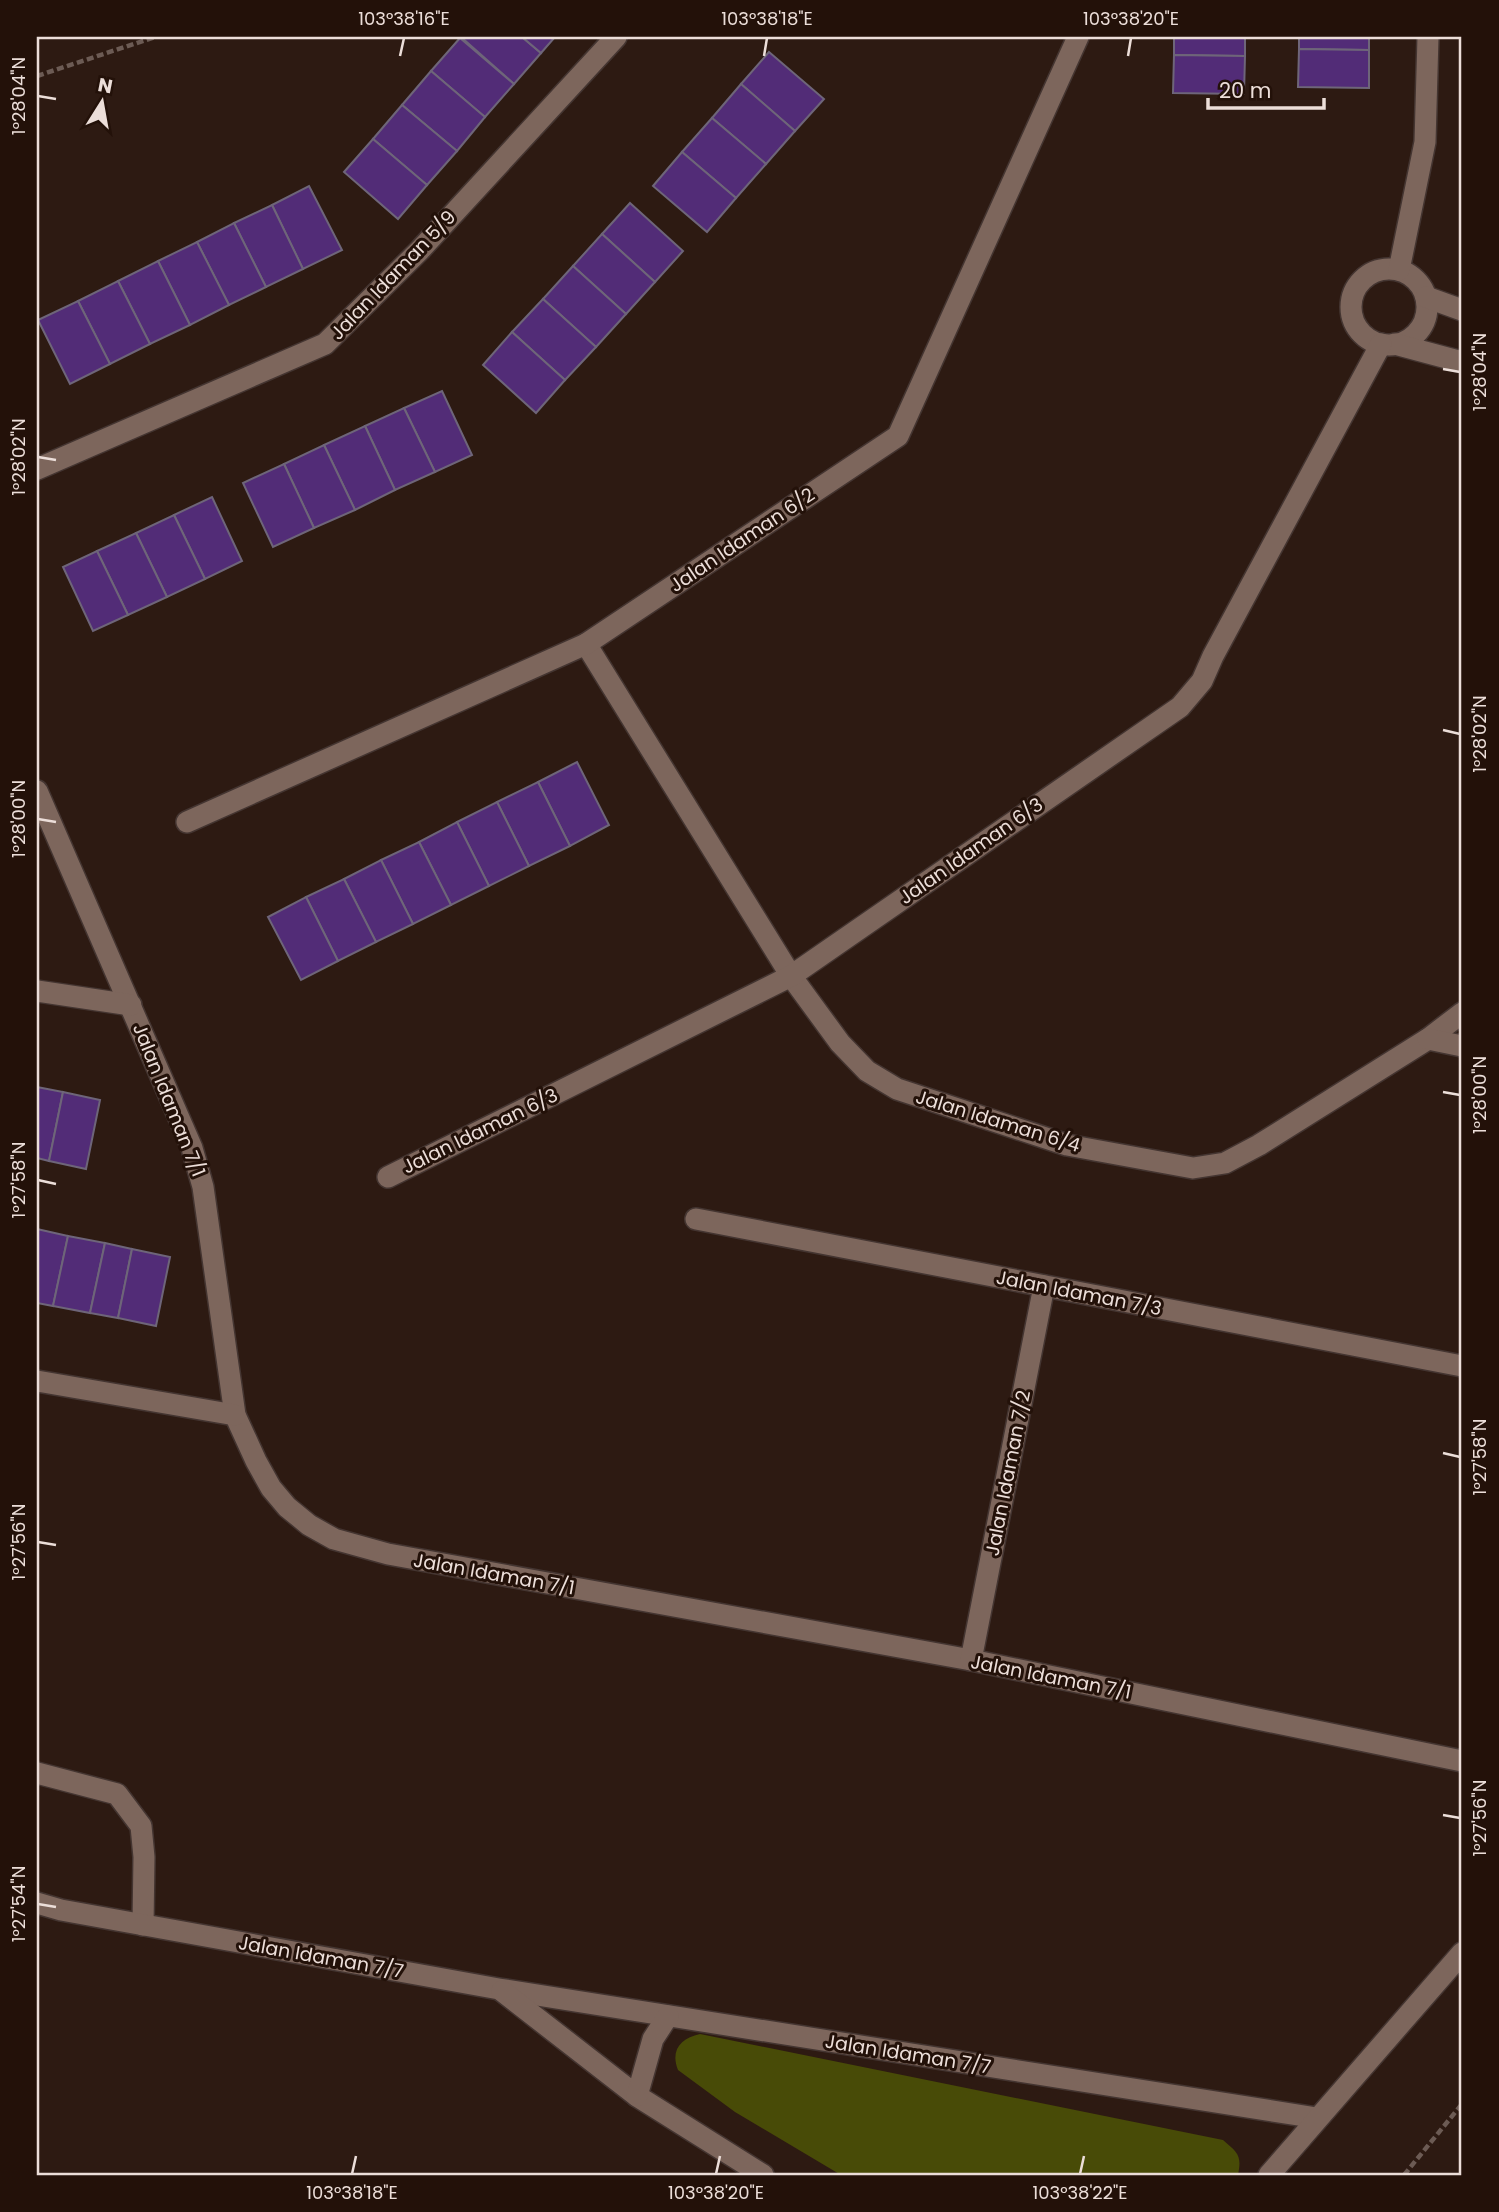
<svg xmlns="http://www.w3.org/2000/svg" width="1499" height="2212" viewBox="0 0 1499 2212" font-family="Poppins,sans-serif">
<style>
.green{fill:#484b07}
.building{fill:#522c77;stroke:#6e6579;stroke-width:2}
.lines{fill:none;stroke-linecap:round;stroke-linejoin:round}
.minor-casing{stroke:#443531;stroke-width:24}
.path{stroke:#6c5b54;stroke-width:4.5;stroke-dasharray:7 3.5;stroke-linecap:butt}
.minor{stroke:#7d665c;stroke-width:21}
.ticks{fill:none;stroke:#ecded9;stroke-width:2.5}
.labels{text-anchor:middle;dominant-baseline:central;stroke-width:6;stroke-linejoin:round;paint-order:stroke}
.street-label{font-size:19px;fill:#ecded9;stroke:#231109}
.neatline{fill:none;stroke:#ecded9;stroke-width:2.5}
.ticks-label{font-size:18px;text-anchor:middle;fill:#ecded9}
</style>
<rect width="100%" height="100%" fill="#2d1a12"/>
<path class="green" d="M 700,2034 L 1223,2140 C 1238,2153 1242,2155 1238,2175 L 841,2175 L 735,2112 L 678,2070 C 670,2050 681,2038 700,2034 Z"/>
<g class="building">
<path d="M 461,37 L 522,37 L 541,53 L 514,84 Z"/>
<path d="M 522,37 L 555,37 L 541,53 Z"/>
<path d="M 1174,37 L 1245,37 L 1245,56 L 1174,55 Z"/>
<path d="M 1299,37 L 1369,37 L 1369,50 L 1299,49 Z"/>
<path d="M 460,38 L 514,84 L 485,117 L 431,71 Z"/>
<path d="M 1299,49 L 1369,50 L 1369,88 L 1298,87 Z"/>
<path d="M 769,52 L 824,99 L 795,131 L 741,84 Z"/>
<path d="M 1174,55 L 1245,56 L 1244,94 L 1173,93 Z"/>
<path d="M 431,71 L 485,117 L 457,151 L 402,105 Z"/>
<path d="M 741,84 L 795,131 L 766,164 L 712,118 Z"/>
<path d="M 402,105 L 457,151 L 427,185 L 373,139 Z"/>
<path d="M 712,118 L 766,164 L 736,198 L 682,152 Z"/>
<path d="M 373,139 L 427,185 L 398,219 L 344,172 Z"/>
<path d="M 682,152 L 736,198 L 707,232 L 653,186 Z"/>
<path d="M 309,186 L 342,250 L 303,269 L 272,205 Z"/>
<path d="M 630,203 L 683,251 L 655,282 L 602,234 Z"/>
<path d="M 272,205 L 303,269 L 266,287 L 234,223 Z"/>
<path d="M 234,223 L 266,287 L 229,305 L 197,242 Z"/>
<path d="M 602,234 L 655,282 L 626,314 L 573,266 Z"/>
<path d="M 197,242 L 229,305 L 190,325 L 158,261 Z"/>
<path d="M 158,261 L 190,325 L 150,344 L 118,281 Z"/>
<path d="M 573,266 L 626,314 L 596,347 L 543,299 Z"/>
<path d="M 118,281 L 150,344 L 110,364 L 78,301 Z"/>
<path d="M 543,299 L 596,347 L 565,380 L 512,332 Z"/>
<path d="M 78,301 L 110,364 L 70,384 L 38,320 Z"/>
<path d="M 512,332 L 565,380 L 536,413 L 483,365 Z"/>
<path d="M 442,391 L 472,455 L 435,472 L 404,408 Z"/>
<path d="M 404,408 L 435,472 L 395,490 L 365,426 Z"/>
<path d="M 365,426 L 395,490 L 355,510 L 324,445 Z"/>
<path d="M 324,445 L 355,510 L 314,528 L 284,464 Z"/>
<path d="M 284,464 L 314,528 L 273,547 L 243,483 Z"/>
<path d="M 212,497 L 242,561 L 205,579 L 174,515 Z"/>
<path d="M 174,515 L 205,579 L 167,597 L 136,533 Z"/>
<path d="M 136,533 L 167,597 L 128,615 L 97,551 Z"/>
<path d="M 97,551 L 128,615 L 93,631 L 63,567 Z"/>
<path d="M 577,762 L 609,825 L 570,846 L 538,782 Z"/>
<path d="M 538,782 L 570,846 L 529,866 L 497,802 Z"/>
<path d="M 497,802 L 529,866 L 489,886 L 457,822 Z"/>
<path d="M 457,822 L 489,886 L 451,905 L 419,842 Z"/>
<path d="M 419,842 L 451,905 L 413,924 L 381,860 Z"/>
<path d="M 381,860 L 413,924 L 376,942 L 344,879 Z"/>
<path d="M 344,879 L 376,942 L 338,961 L 306,897 Z"/>
<path d="M 306,897 L 338,961 L 301,980 L 268,917 Z"/>
<path d="M 37,1087 L 63,1092 L 49,1161 L 37,1158 Z"/>
<path d="M 63,1092 L 100,1100 L 86,1169 L 49,1161 Z"/>
<path d="M 37,1229 L 68,1236 L 53,1306 L 37,1303 Z"/>
<path d="M 68,1236 L 105,1243 L 90,1313 L 53,1306 Z"/>
<path d="M 105,1243 L 132,1249 L 118,1318 L 90,1313 Z"/>
<path d="M 132,1249 L 170,1257 L 156,1326 L 118,1318 Z"/>
</g>
<g class="lines">
<defs>
<g id="minor">
<circle cx="1389" cy="307" r="38"/>
<path d="M 1399,270 L 1425,142 L 1428,37"/>
<path d="M 1426,297 L 1462,310"/>
<path d="M 1395,344 L 1462,362"/>
<path d="M 37,469 L 325,344 L 420,250 L 616,37"/>
<path d="M 586,644 L 791,976 L 840,1043 L 867,1071 L 897,1089 L 1067,1145 L 1193,1168 L 1225,1163 L 1259,1145 L 1428,1039 L 1462,1013"/>
<path d="M 37,791 L 192,1148 L 203,1187 L 235,1415 L 256,1461 L 271,1488 L 287,1507 L 309,1525 L 334,1539 L 388,1554 L 971,1660 L 1462,1761"/>
<path d="M 187,822 L 586,644 L 898,436 L 1078,37"/>
<path d="M 37,991 L 131,1005"/>
<path d="M 1428,1039 L 1462,1046"/>
<path d="M 388,1177 L 791,976 L 1180,707 L 1202,681 L 1213,656 L 1381,344"/>
<path d="M 696,1219 L 1462,1366"/>
<path d="M 37,1381 L 235,1415"/>
<path d="M 971,1660 L 1044,1286"/>
<path d="M 37,1773 L 117,1794 L 141,1826 L 144,1857 L 143,1925"/>
<path d="M 37,1903 L 61,1910 L 499,1989 L 1317,2118"/>
<path d="M 502,1991 L 637,2096 L 763,2175"/>
<path d="M 637,2096 L 653,2039 L 668,2016"/>
<path d="M 1269,2175 L 1462,1953"/>
</g>
</defs>
<use href="#minor" class="minor-casing"/>
<g class="path">
<path d="M 37,76 L 155,37"/>
<path d="M 1404,2175 L 1462,2104"/>
</g>
<use href="#minor" class="minor"/>
</g>
<path class="ticks" d="M 400,56 L 404,38M 764,56 L 767,38M 1128,56 L 1131,38M 38,96 L 56,99M 1443,369 L 1460,372M 38,457 L 56,460M 1443,730 L 1460,734M 38,819 L 56,822M 1443,1092 L 1460,1095M 38,1180 L 56,1184M 1443,1453 L 1460,1457M 38,1542 L 56,1545M 1443,1815 L 1460,1818M 38,1904 L 56,1907M 352,2174 L 356,2156M 716,2174 L 720,2156M 1080,2174 L 1084,2156"/>
<g class="labels">
<g class="street-label">
<text transform="translate(393 275) rotate(-46)">Jalan Idaman 5/9</text>
<text transform="translate(742 540) rotate(-34)">Jalan Idaman 6/2</text>
<text transform="translate(971 851) rotate(-35)">Jalan Idaman 6/3</text>
<text transform="translate(169 1100) rotate(68)">Jalan Idaman 7/1</text>
<text transform="translate(998 1121) rotate(17)">Jalan Idaman 6/4</text>
<text transform="translate(480 1131) rotate(-26)">Jalan Idaman 6/3</text>
<text transform="translate(1079 1293) rotate(11)">Jalan Idaman 7/3</text>
<text transform="translate(1008 1473) rotate(-79)">Jalan Idaman 7/2</text>
<text transform="translate(494 1574) rotate(10)">Jalan Idaman 7/1</text>
<text transform="translate(1051 1677) rotate(11)">Jalan Idaman 7/1</text>
<text transform="translate(321 1957) rotate(10)">Jalan Idaman 7/7</text>
<text transform="translate(908 2054) rotate(9)">Jalan Idaman 7/7</text>
</g>
</g>
<rect width="1499" height="2212" fill="none" stroke="#231109" stroke-width="77"/>
<g transform="translate(102 102) rotate(11)" stroke="#231109" stroke-width="5" paint-order="stroke">
<path d="M0-5L12 26L0 18L-12 26Z" fill="#ecded9"/>
<text y="-10" font-size="19" font-weight="bold" text-anchor="middle" fill="#ecded9">N</text>
</g>
<path d="M1208 98v10h116v-10" fill="none" stroke="#ecded9" stroke-width="3.5"/>
<text x="1219" y="98" font-size="21" fill="#ecded9" stroke="#231109" stroke-width="5" paint-order="stroke">20 m</text>
<rect x="38" y="38" width="1422" height="2136" class="neatline"/>
<g class="ticks-label">
<text x="404" y="25">103°38'16"E</text>
<text x="767" y="25">103°38'18"E</text>
<text x="1131" y="25">103°38'20"E</text>
<text transform="translate(19 96) rotate(-90)" y="6">1°28'04"N</text>
<text transform="translate(1480 372) rotate(-90)" y="6">1°28'04"N</text>
<text transform="translate(19 457) rotate(-90)" y="6">1°28'02"N</text>
<text transform="translate(1480 734) rotate(-90)" y="6">1°28'02"N</text>
<text transform="translate(19 819) rotate(-90)" y="6">1°28'00"N</text>
<text transform="translate(1480 1095) rotate(-90)" y="6">1°28'00"N</text>
<text transform="translate(19 1180) rotate(-90)" y="6">1°27'58"N</text>
<text transform="translate(1480 1457) rotate(-90)" y="6">1°27'58"N</text>
<text transform="translate(19 1542) rotate(-90)" y="6">1°27'56"N</text>
<text transform="translate(1480 1818) rotate(-90)" y="6">1°27'56"N</text>
<text transform="translate(19 1904) rotate(-90)" y="6">1°27'54"N</text>
<text x="352" y="2199">103°38'18"E</text>
<text x="716" y="2199">103°38'20"E</text>
<text x="1080" y="2199">103°38'22"E</text>
</g>
</svg>
